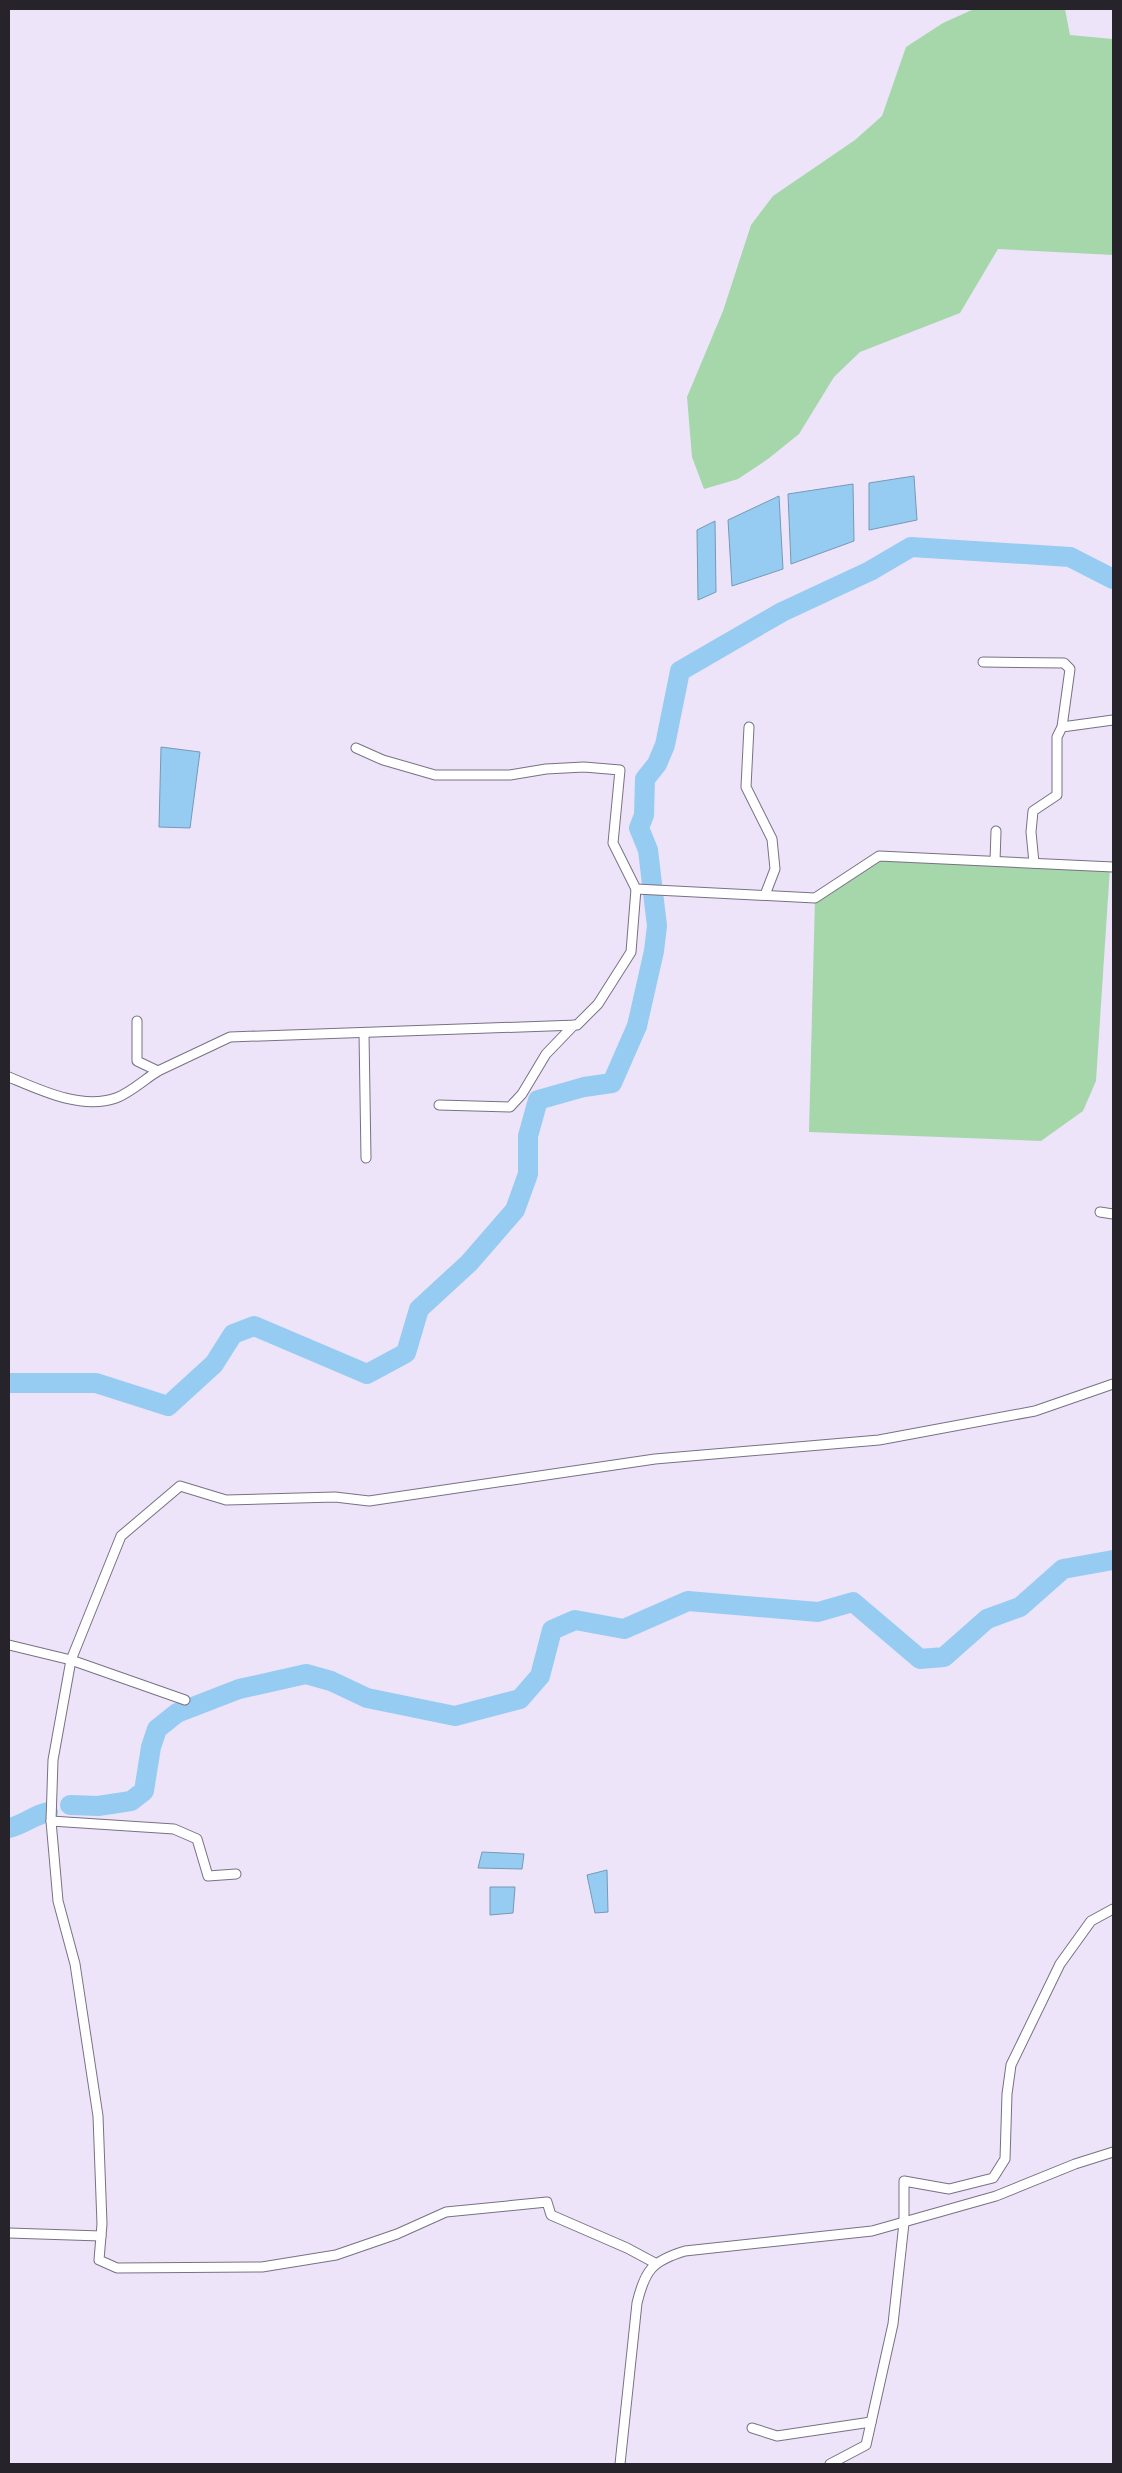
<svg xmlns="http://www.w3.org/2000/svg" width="1122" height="2473" viewBox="0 0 1122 2473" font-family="'Fira Sans Condensed',sans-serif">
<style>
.green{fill:#a5d7ab}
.water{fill:#96ccf2;stroke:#7599b6}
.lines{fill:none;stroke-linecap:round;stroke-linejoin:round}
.river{stroke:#96ccf2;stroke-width:20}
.minor-casing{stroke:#787183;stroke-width:11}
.minor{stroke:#fff;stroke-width:9}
</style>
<rect width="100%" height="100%" fill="#ede4fa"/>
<g class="green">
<path d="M 974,9 L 1065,9 L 1070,35 L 1113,39 L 1113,255 L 998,249 L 960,313 L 860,352 L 834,377 L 799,434 L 768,459 L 738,479 L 704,489 L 692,457 L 687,397 L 723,311 L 751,225 L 773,196 L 855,140 L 882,116 L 906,47 L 943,23 Z"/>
<path d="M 879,856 L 1110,867 L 1096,1081 L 1083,1111 L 1041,1141 L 809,1132 L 815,898 Z"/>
</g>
<g class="water">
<path d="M 914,476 L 917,520 L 869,530 L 869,483 Z"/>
<path d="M 853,484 L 854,541 L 791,564 L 788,494 Z"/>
<path d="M 779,496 L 783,569 L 732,586 L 728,520 Z"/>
<path d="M 715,521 L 716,592 L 698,600 L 697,530 Z"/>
<path d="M 161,747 L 200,752 L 190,828 L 159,827 Z"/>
<path d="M 482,1852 L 524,1854 L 522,1869 L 478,1868 Z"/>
<path d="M 607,1870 L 608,1912 L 595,1913 L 587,1875 Z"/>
<path d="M 490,1887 L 515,1887 L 513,1913 L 490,1915 Z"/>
</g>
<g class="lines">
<g class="river">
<path d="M 9,1383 L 96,1383 L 168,1406 L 214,1364 L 233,1334 L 254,1326 L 367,1374 L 406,1353 L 419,1309 L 469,1263 L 515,1210 L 528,1174 L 528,1136 L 538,1100 L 584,1087 L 612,1083 L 637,1026 L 654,951 L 657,926 L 648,850 L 639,828 L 644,815 L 645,779 L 657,764 L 665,745 L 680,671 L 782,612 L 870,571 L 911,547 L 1070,557 L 1113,579"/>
<path d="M 70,1805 L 98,1806 L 131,1801 L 144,1791 L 151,1747 L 157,1729 L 177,1713 L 239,1689 L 306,1674 L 331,1681 L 367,1698 L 455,1716 L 520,1699 L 540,1676 L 552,1630 L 575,1620 L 624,1629 L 688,1601 L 818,1612 L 853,1602 L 920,1659 L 944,1657 L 987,1619 L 1020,1607 L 1063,1569 L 1113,1560"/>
<path d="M 9,1828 C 23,1825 34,1815 48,1812"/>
</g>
<defs>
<g id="minor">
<path d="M 983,662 L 1064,663 L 1070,669 L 1062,727"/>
<path d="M 749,727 L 746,787 L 772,839 L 775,869 L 765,895"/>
<path d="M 356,748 L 383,760 L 435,775 L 510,775 L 546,769 L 584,767 L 620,770 L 613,843 L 636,889 L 815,898 L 879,856 L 1113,867"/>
<path d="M 995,861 L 996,831"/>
<path d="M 1034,863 L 1031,832 L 1033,811 L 1057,795 L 1057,737 L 1062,727 L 1113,720"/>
<path d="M 137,1021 L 137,1061 L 158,1071 L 230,1037 L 577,1025 L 598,1004 L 631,952 L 636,889"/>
<path d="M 364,1033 L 366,1158"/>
<path d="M 9,1077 C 40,1090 81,1110 116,1098 C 130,1093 145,1079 158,1071"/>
<path d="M 439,1105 L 510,1107 L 522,1094 L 546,1054 L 574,1025"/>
<path d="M 1100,1212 L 1113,1214"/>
<path d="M 9,1645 L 71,1660 L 185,1700"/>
<path d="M 51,1821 L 174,1829 L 197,1839 L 208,1876 L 236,1874"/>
<path d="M 9,2233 L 101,2236"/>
<path d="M 655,2263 L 627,2248 L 551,2215 L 547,2202 L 446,2212 L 397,2234 L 336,2255 L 262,2267 L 117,2268 L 99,2260 L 102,2224 L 98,2116 L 75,1964 L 58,1901 L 51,1821 L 53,1760 L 71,1660 L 121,1536 L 180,1486 L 226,1500 L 335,1497 L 369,1501 L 655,1459 L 879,1440 L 1035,1411 L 1113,1384"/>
<path d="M 752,2428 L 777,2436 L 871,2422"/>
<path d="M 620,2464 L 637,2303 C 645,2270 652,2261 685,2251 L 872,2231 L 996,2196 L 1075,2164 L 1113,2152"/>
<path d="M 830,2464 L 866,2445 L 893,2324 L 904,2223 L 904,2181 L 949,2189 L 993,2178 L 1005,2159 L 1007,2094 L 1011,2065 L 1060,1964 L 1091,1921 L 1113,1909"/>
</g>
</defs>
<use href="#minor" class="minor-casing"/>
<use href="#minor" class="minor"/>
</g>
<rect width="1122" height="2473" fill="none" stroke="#27232b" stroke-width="20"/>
</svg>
